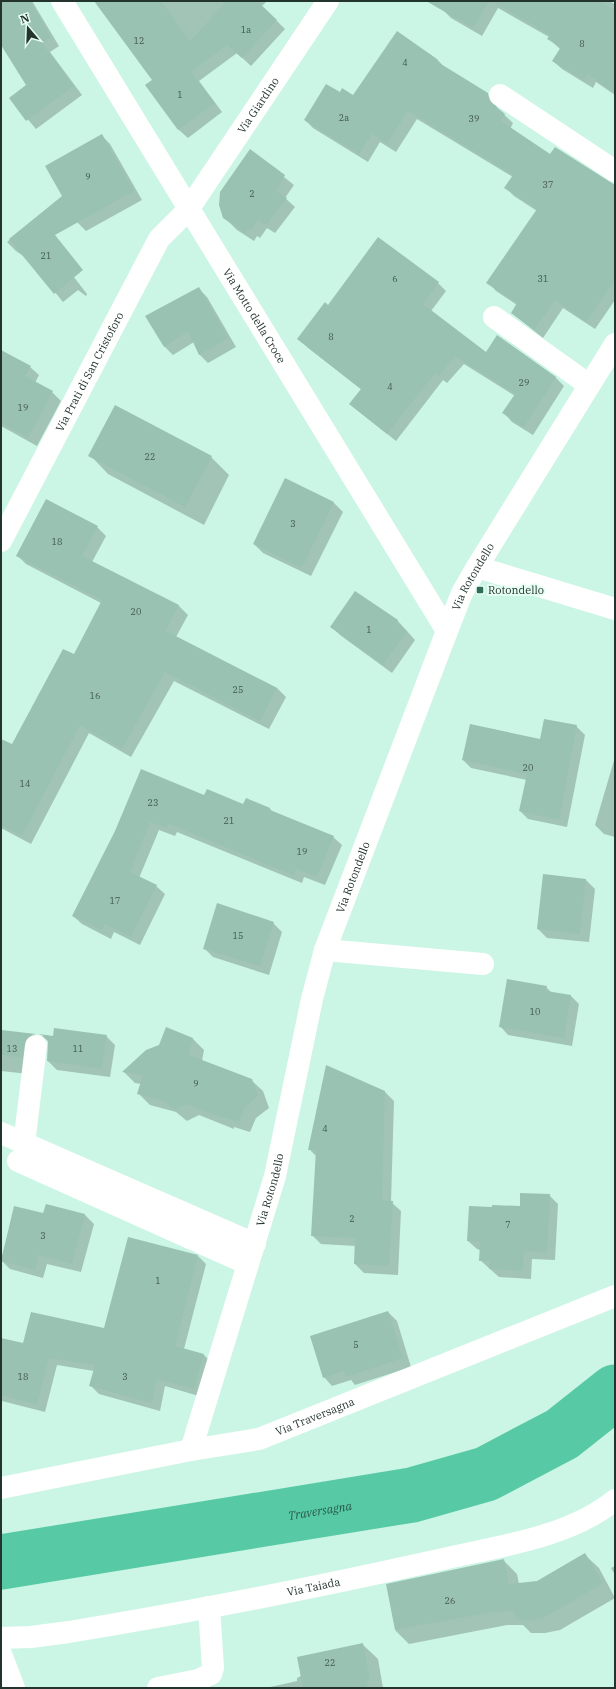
<svg xmlns="http://www.w3.org/2000/svg" width="616" height="1689" viewBox="0 0 616 1689" font-family="'IBM Plex Serif',serif">
<style>
.shadow{fill:#0003}
.lines{fill:none;stroke-linecap:round;stroke-linejoin:round}
.river{stroke:#57caa5;stroke-width:55}
.building{fill:#9ac2b2}
.minor{stroke:#fff;stroke-width:22}
.poi-dot{fill:#2f6d58;stroke:#e5fef4;stroke-width:1.5}
.labels{text-anchor:middle;dominant-baseline:central;stroke-width:4;stroke-linejoin:round;paint-order:stroke}
.number-label{font-size:9px;fill:#41574e}
.street-label{font-size:11px;fill:#23332d;stroke:#e5fef4}
.poi-label{font-size:11px;fill:#23332d;stroke:#e5fef4;text-anchor:start}
.water-label{font-size:12px;font-style:italic;fill:#2a5a4a;stroke:#e5fef4}
</style>
<rect width="100%" height="100%" fill="#cbf5e4"/>
<g class="shadow">
<path d="M 1,1 L 32,1 L 59,46 L 50,52 L 82,95 L 36,129 L 10,98 L 27,86 L 1,43 Z"/>
<path d="M 105,1 L 267,1 L 262,6 L 285,29 L 251,66 L 237,53 L 199,81 L 222,112 L 188,138 L 179,130 L 146,85 L 153,80 Z"/>
<path d="M 448,1 L 609,1 L 615,4 L 615,95 L 596,82 L 593,88 L 562,69 L 553,61 L 560,49 L 549,39 L 549,37 L 498,8 L 482,36 L 451,18 L 443,10 Z"/>
<path d="M 437,59 L 445,68 L 487,94 L 496,103 L 497,108 L 513,123 L 510,129 L 551,155 L 615,186 L 615,300 L 595,329 L 563,308 L 543,338 L 512,313 L 517,305 L 496,291 L 488,282 L 537,211 L 514,196 L 506,188 L 513,177 L 417,119 L 396,152 L 380,142 L 368,162 L 313,128 L 305,120 L 340,94 L 354,96 Z"/>
<path d="M 102,136 L 110,144 L 142,200 L 86,231 L 77,222 Z"/>
<path d="M 251,151 L 294,185 L 285,198 L 295,207 L 275,233 L 267,228 L 260,238 L 257,236 L 254,241 L 237,230 L 224,217 Z"/>
<path d="M 30,223 L 39,232 L 87,294 L 86,296 L 78,290 L 63,302 L 28,259 L 16,251 L 7,242 Z"/>
<path d="M 379,239 L 438,283 L 446,291 L 431,311 L 486,354 L 497,336 L 556,378 L 564,386 L 533,435 L 512,422 L 504,413 L 515,396 L 464,364 L 447,383 L 443,380 L 396,441 L 350,404 L 362,390 L 307,347 L 329,306 Z"/>
<path d="M 198,288 L 207,297 L 236,347 L 208,363 L 199,354 L 194,342 L 173,355 L 164,346 Z"/>
<path d="M 1,351 L 30,367 L 39,375 L 35,383 L 52,392 L 61,401 L 37,446 L 1,426 Z"/>
<path d="M 90,455 L 211,457 L 229,475 L 204,525 L 108,474 Z"/>
<path d="M 285,479 L 334,503 L 343,512 L 311,576 L 263,553 L 254,544 Z"/>
<path d="M 97,527 L 106,536 L 92,562 L 179,606 L 188,615 L 176,637 L 277,688 L 286,697 L 269,729 L 174,681 L 131,757 L 89,733 L 31,844 L 1,828 L 1,740 L 12,745 L 74,656 L 101,603 L 26,564 L 17,555 Z"/>
<path d="M 397,620 L 415,640 L 392,673 L 340,635 L 332,627 Z"/>
<path d="M 576,726 L 585,735 L 567,827 L 528,819 L 520,811 L 527,780 L 471,768 L 463,760 L 540,740 Z"/>
<path d="M 615,757 L 615,837 L 604,834 L 595,825 Z"/>
<path d="M 205,796 L 244,806 L 270,809 L 274,813 L 333,837 L 342,845 L 325,885 L 304,877 L 302,883 L 177,832 L 175,836 L 159,830 L 139,878 L 156,886 L 165,894 L 140,945 L 114,932 L 111,939 L 82,924 L 73,916 L 116,831 Z"/>
<path d="M 586,880 L 595,889 L 589,942 L 547,938 L 538,929 Z"/>
<path d="M 273,923 L 282,932 L 269,975 L 213,957 L 204,948 Z"/>
<path d="M 546,987 L 552,993 L 571,996 L 579,1004 L 572,1046 L 508,1035 L 500,1026 Z"/>
<path d="M 166,1029 L 193,1039 L 204,1050 L 202,1061 L 251,1080 L 263,1091 L 269,1108 L 256,1118 L 250,1132 L 234,1127 L 234,1129 L 199,1115 L 187,1121 L 176,1112 L 150,1105 L 138,1093 L 141,1084 L 135,1083 L 124,1072 L 160,1046 Z"/>
<path d="M 1,1031 L 35,1035 L 43,1043 L 29,1074 L 1,1071 Z"/>
<path d="M 42,1036 L 106,1036 L 115,1045 L 110,1077 L 57,1070 L 48,1061 L 49,1042 Z"/>
<path d="M 385,1092 L 394,1101 L 391,1202 L 401,1211 L 398,1275 L 364,1273 L 355,1264 L 356,1246 L 321,1244 L 312,1235 L 317,1157 L 309,1149 Z"/>
<path d="M 549,1195 L 558,1204 L 555,1260 L 532,1259 L 531,1279 L 499,1277 L 480,1260 L 480,1250 L 477,1249 L 468,1241 L 493,1208 L 521,1207 Z"/>
<path d="M 46,1205 L 85,1215 L 94,1224 L 81,1272 L 47,1264 L 43,1278 L 10,1269 L 1,1260 L 15,1207 L 44,1215 Z"/>
<path d="M 198,1256 L 206,1264 L 184,1349 L 204,1355 L 212,1363 L 202,1397 L 165,1386 L 160,1411 L 99,1394 L 91,1386 L 94,1371 L 57,1365 L 45,1412 L 2,1401 L 1,1403 L 1,1339 L 24,1345 L 105,1329 Z"/>
<path d="M 388,1312 L 397,1321 L 411,1367 L 355,1385 L 351,1380 L 332,1386 L 324,1377 Z"/>
<path d="M 585,1555 L 599,1568 L 615,1598 L 560,1630 L 545,1633 L 531,1633 L 523,1625 L 507,1625 L 409,1644 L 395,1630 L 503,1560 L 517,1574 L 519,1584 L 537,1582 Z"/>
<path d="M 615,1566 L 615,1575 L 611,1568 Z"/>
<path d="M 362,1644 L 378,1659 L 383,1688 L 266,1688 L 297,1681 L 297,1678 Z"/>
</g>
<g class="lines">
<path class="river" id="s1" d="M 1,1562 L 412,1495 L 486,1474 L 562,1434 L 615,1392"/>
</g>
<g class="building">
<path d="M 1,1 L 30,1 L 51,37 L 42,43 L 74,86 L 26,121 L 9,98 L 26,85 L 1,45 Z"/>
<path d="M 94,1 L 161,1 L 190,41 L 227,1 L 257,1 L 277,20 L 242,58 L 227,45 L 191,72 L 215,103 L 178,130 L 145,85 L 152,80 Z"/>
<path d="M 426,1 L 489,1 L 473,28 Z"/>
<path d="M 491,1 L 600,1 L 615,10 L 615,94 L 588,74 L 584,80 L 552,61 L 561,47 L 547,39 L 550,35 Z"/>
<path d="M 397,31 L 437,59 L 436,61 L 488,93 L 489,101 L 505,114 L 501,121 L 550,154 L 555,147 L 615,185 L 615,280 L 586,322 L 555,300 L 534,330 L 511,313 L 517,303 L 486,283 L 537,209 L 504,188 L 513,175 L 408,111 L 387,144 L 372,134 L 359,154 L 304,120 L 326,84 L 340,92 L 342,88 L 353,95 Z"/>
<path d="M 102,134 L 134,191 L 55,235 L 83,270 L 54,294 L 9,239 L 62,196 L 45,166 Z"/>
<path d="M 250,149 L 285,175 L 276,191 L 287,198 L 266,225 L 258,220 L 251,230 L 248,228 L 245,233 L 223,218 L 219,205 L 220,192 Z"/>
<path d="M 378,237 L 439,282 L 423,304 L 486,352 L 497,335 L 556,377 L 524,427 L 502,413 L 515,394 L 455,356 L 439,376 L 435,373 L 387,434 L 349,404 L 361,389 L 297,339 L 325,302 L 328,305 Z"/>
<path d="M 199,287 L 228,338 L 199,355 L 188,331 L 164,347 L 145,316 Z"/>
<path d="M 1,350 L 31,366 L 25,376 L 53,391 L 28,438 L 1,423 Z"/>
<path d="M 115,405 L 212,456 L 185,507 L 88,456 Z"/>
<path d="M 285,478 L 334,502 L 302,568 L 253,544 Z"/>
<path d="M 46,499 L 98,526 L 82,556 L 179,605 L 166,631 L 277,688 L 260,721 L 165,672 L 122,749 L 80,725 L 22,836 L 1,825 L 1,739 L 12,744 L 63,649 L 74,654 L 102,600 L 16,556 Z"/>
<path d="M 355,591 L 398,620 L 396,623 L 407,631 L 383,665 L 330,627 Z"/>
<path d="M 544,719 L 577,725 L 559,820 L 519,811 L 527,774 L 462,760 L 470,724 L 540,739 Z"/>
<path d="M 141,769 L 204,795 L 207,789 L 243,804 L 246,798 L 270,808 L 270,810 L 334,836 L 317,877 L 296,869 L 293,875 L 169,824 L 167,828 L 150,822 L 130,872 L 157,885 L 131,937 L 105,924 L 102,931 L 72,916 L 115,831 Z"/>
<path d="M 543,874 L 586,879 L 580,934 L 537,929 Z"/>
<path d="M 217,903 L 274,922 L 260,966 L 203,949 Z"/>
<path d="M 507,979 L 547,986 L 546,991 L 571,995 L 564,1038 L 499,1027 Z"/>
<path d="M 166,1027 L 193,1038 L 189,1055 L 252,1079 L 258,1096 L 245,1107 L 239,1122 L 223,1117 L 223,1118 L 187,1104 L 175,1110 L 163,1101 L 137,1094 L 143,1075 L 122,1072 L 146,1050 L 159,1045 Z"/>
<path d="M 54,1028 L 107,1035 L 102,1069 L 47,1061 L 48,1041 L 44,1036 L 39,1034 L 53,1036 Z"/>
<path d="M 1,1030 L 36,1034 L 31,1035 L 26,1039 L 22,1058 L 1,1055 Z"/>
<path d="M 326,1065 L 385,1091 L 382,1200 L 393,1201 L 389,1266 L 354,1264 L 355,1238 L 311,1236 L 316,1150 L 308,1150 Z"/>
<path d="M 520,1193 L 550,1194 L 547,1252 L 524,1251 L 523,1271 L 489,1269 L 490,1261 L 479,1261 L 480,1242 L 467,1241 L 469,1206 L 492,1207 L 492,1205 L 520,1206 Z"/>
<path d="M 46,1204 L 85,1214 L 72,1264 L 38,1255 L 35,1270 L 1,1261 L 14,1206 L 43,1213 Z"/>
<path d="M 128,1237 L 198,1255 L 175,1346 L 204,1354 L 194,1389 L 157,1379 L 152,1403 L 89,1386 L 95,1365 L 49,1358 L 37,1405 L 1,1395 L 1,1338 L 23,1343 L 31,1312 L 104,1328 Z"/>
<path d="M 388,1311 L 403,1358 L 346,1377 L 344,1371 L 323,1378 L 310,1336 Z"/>
<path d="M 585,1553 L 603,1583 L 546,1617 L 531,1620 L 516,1619 L 514,1611 L 492,1612 L 395,1630 L 386,1584 L 504,1559 L 509,1584 L 537,1581 Z"/>
<path d="M 363,1643 L 370,1681 L 366,1681 L 368,1688 L 303,1688 L 297,1657 Z"/>
</g>
<g class="lines">
<g class="minor">
<path id="s2" d="M 62,1 L 447,631"/>
<path d="M 500,95 L 615,171"/>
<path d="M 494,317 L 589,385"/>
<path id="s3" d="M 1,541 L 159,239 L 188,210 L 328,1"/>
<path d="M 477,567 L 615,609"/>
<path d="M 325,950 L 483,964"/>
<path d="M 1,1133 L 255,1244"/>
<path d="M 24,1144 L 36,1046"/>
<path d="M 18,1161 L 248,1264"/>
<path id="s4" d="M 191,1450 L 275,1176 L 312,999 L 325,950 L 447,631 L 462,593 L 477,567 L 615,344"/>
<path id="s5" d="M 1,1488 L 191,1450 L 259,1439 L 615,1296"/>
<path id="s6" d="M 1,1638 L 31,1637 L 69,1632 C 191,1612 313,1588 434,1561 C 493,1547 567,1539 615,1500"/>
<path d="M 1,1654 L 14,1688"/>
<path d="M 158,1688 L 198,1680 L 211,1674 L 213,1668 L 209,1607"/>
</g>
</g>
<rect class="poi-dot" x="476" y="586" width="8" height="8" rx="2"/>
<g class="labels">
<g class="number-label">
<text x="246" y="29">1a</text>
<text x="139" y="40">12</text>
<text x="582" y="43">8</text>
<text x="405" y="62">4</text>
<text x="180" y="94">1</text>
<text x="344" y="117">2a</text>
<text x="474" y="118">39</text>
<text x="88" y="176">9</text>
<text x="548" y="184">37</text>
<text x="252" y="193">2</text>
<text x="46" y="255">21</text>
<text x="395" y="278">6</text>
<text x="543" y="278">31</text>
<text x="331" y="336">8</text>
<text x="524" y="382">29</text>
<text x="390" y="386">4</text>
<text x="23" y="407">19</text>
<text x="150" y="456">22</text>
<text x="293" y="523">3</text>
<text x="57" y="541">18</text>
<text x="136" y="611">20</text>
<text x="369" y="629">1</text>
<text x="238" y="689">25</text>
<text x="95" y="695">16</text>
<text x="528" y="767">20</text>
<text x="25" y="783">14</text>
<text x="153" y="802">23</text>
<text x="229" y="820">21</text>
<text x="302" y="851">19</text>
<text x="115" y="900">17</text>
<text x="238" y="935">15</text>
<text x="535" y="1011">10</text>
<text x="12" y="1048">13</text>
<text x="78" y="1048">11</text>
<text x="196" y="1083">9</text>
<text x="325" y="1128">4</text>
<text x="352" y="1218">2</text>
<text x="508" y="1224">7</text>
<text x="43" y="1235">3</text>
<text x="158" y="1280">1</text>
<text x="356" y="1344">5</text>
<text x="23" y="1376">18</text>
<text x="125" y="1376">3</text>
<text x="450" y="1600">26</text>
<text x="330" y="1662">22</text>
</g>
<g class="street-label">
<text stroke="none"><textPath href="#s3" startOffset="508">Via Giardino</textPath></text>
<text stroke="none"><textPath href="#s2" startOffset="369">Via Motto della Croce</textPath></text>
<text stroke="none"><textPath href="#s3" startOffset="191">Via Prati di San Cristoforo</textPath></text>
<text stroke="none"><textPath href="#s4" startOffset="920">Via Rotondello</textPath></text>
<text stroke="none"><textPath href="#s4" startOffset="596">Via Rotondello</textPath></text>
<text stroke="none"><textPath href="#s4" startOffset="272">Via Rotondello</textPath></text>
<text stroke="none"><textPath href="#s5" startOffset="323">Via Traversagna</textPath></text>
<text stroke="none"><textPath href="#s6" startOffset="317">Via Taiada</textPath></text>
</g>
<g class="poi-label">
<text x="488" y="590">Rotondello</text>
</g>
<g class="water-label">
<text stroke="none"><textPath href="#s1" startOffset="323">Traversagna</textPath></text>
</g>
</g>
<rect width="616" height="1689" fill="none" stroke="#23332d" stroke-width="4"/>
<g transform="translate(28 28) rotate(341)" stroke="#e5fef4" stroke-width="3" paint-order="stroke">
<path d="M0-3L7 15L0 10L-7 15Z" fill="#23332d"/>
<text y="-6" font-size="11" font-weight="bold" text-anchor="middle" fill="#23332d">N</text>
</g>
</svg>
